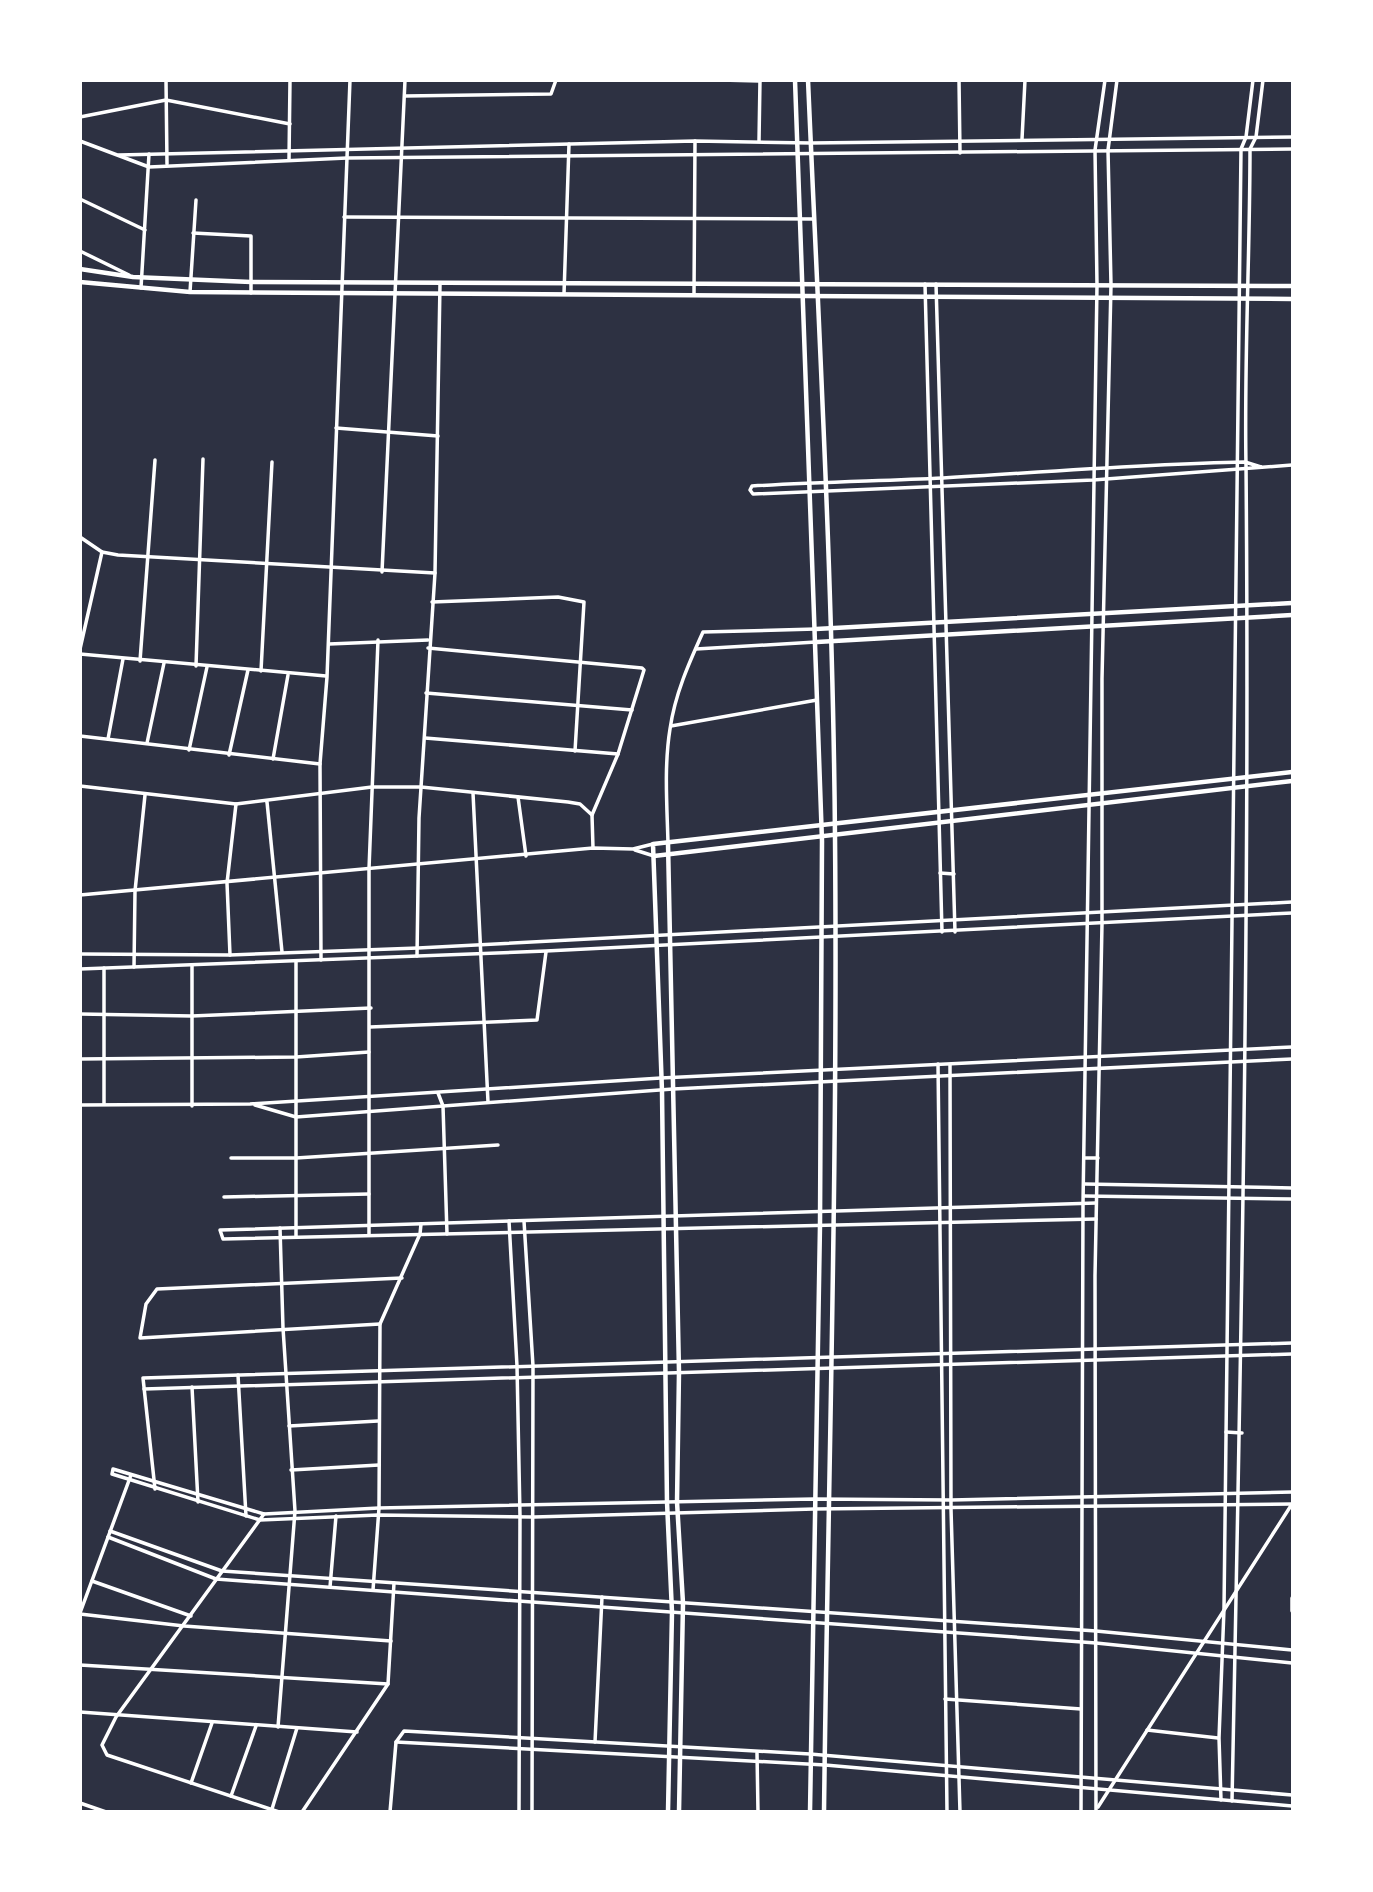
<svg xmlns="http://www.w3.org/2000/svg" width="1373" height="1892" viewBox="0 0 1373 1892" font-family="'Source Serif 4',serif">
<style>
.lines{fill:none;stroke-linecap:round;stroke-linejoin:round}
.minor{stroke:#fff;stroke-width:3.5}
.tertiary{stroke:#fff;stroke-width:4.5}
</style>
<rect width="100%" height="100%" fill="#2d3142"/>
<g class="lines">
<g class="minor">
<path d="M 166,80 L 167,164"/>
<path d="M 720,80 L 760,81"/>
<path d="M 959,80 L 960,153"/>
<path d="M 405,96 L 551,94 L 556,80"/>
<path d="M 80,117 L 166,100 L 290,124"/>
<path d="M 1022,139 L 1025,80"/>
<path d="M 80,141 L 149,167 L 347,158 L 1292,149"/>
<path d="M 759,141 L 760,80"/>
<path d="M 119,155 L 695,141 L 811,143 L 1292,137"/>
<path d="M 289,160 L 290,80"/>
<path d="M 80,199 L 145,230"/>
<path d="M 344,217 L 814,219"/>
<path d="M 193,233 L 251,236 L 251,293"/>
<path d="M 80,251 L 129,275"/>
<path d="M 925,284 L 942,932"/>
<path d="M 936,284 L 955,932"/>
<path d="M 141,288 L 149,154"/>
<path d="M 190,292 L 196,200"/>
<path d="M 564,294 L 569,144"/>
<path d="M 694,295 L 695,141"/>
<path d="M 336,428 L 438,436"/>
<path d="M 1261,467 L 1245,462 C 1144,464 1044,472 943,478 C 880,481 816,482 752,486 L 750,490 L 753,494 L 1093,480 L 1292,465"/>
<path d="M 80,537 L 102,552 L 118,555 L 435,573"/>
<path d="M 382,572 L 405,80"/>
<path d="M 432,602 L 558,597 L 584,602 L 575,751"/>
<path d="M 329,644 L 428,640"/>
<path d="M 428,648 L 642,668 L 644,670 L 618,754 L 592,815 L 593,848"/>
<path d="M 80,649 L 102,552"/>
<path d="M 696,649 L 816,642"/>
<path d="M 80,654 L 326,676"/>
<path d="M 140,661 L 155,460"/>
<path d="M 196,666 L 203,459"/>
<path d="M 261,671 L 272,462"/>
<path d="M 426,693 L 632,710"/>
<path d="M 671,726 L 817,700"/>
<path d="M 80,736 L 320,764"/>
<path d="M 425,738 L 618,754"/>
<path d="M 108,739 L 123,659"/>
<path d="M 147,743 L 164,663"/>
<path d="M 189,750 L 207,667"/>
<path d="M 229,755 L 248,670"/>
<path d="M 273,759 L 288,675"/>
<path d="M 80,786 L 236,804 L 372,787 L 421,787 L 568,802 L 580,804 L 592,815"/>
<path d="M 473,793 L 488,1102"/>
<path d="M 518,797 L 526,856"/>
<path d="M 267,802 L 282,952"/>
<path d="M 668,843 C 667,805 664,766 670,729 C 675,694 689,663 703,632 L 816,629"/>
<path d="M 635,850 L 654,856"/>
<path d="M 940,873 L 954,874"/>
<path d="M 80,895 L 593,848 L 633,849 L 653,844"/>
<path d="M 80,954 L 230,955 L 418,948 L 1292,902"/>
<path d="M 230,955 L 227,883 L 236,804"/>
<path d="M 417,956 L 419,818 L 435,573 L 440,284"/>
<path d="M 321,960 L 320,764 L 327,677 L 350,80"/>
<path d="M 296,961 L 296,1237"/>
<path d="M 134,967 L 135,891 L 145,795"/>
<path d="M 80,969 L 546,951 L 1292,913"/>
<path d="M 80,1014 L 192,1016 L 371,1008"/>
<path d="M 370,1027 L 537,1020 L 546,952"/>
<path d="M 80,1059 L 296,1057 L 369,1052"/>
<path d="M 938,1064 L 947,1812"/>
<path d="M 950,1065 L 951,1509 L 960,1812"/>
<path d="M 438,1093 L 443,1106 L 447,1234"/>
<path d="M 104,1104 L 104,968"/>
<path d="M 80,1105 L 250,1104 L 661,1078 L 1292,1047"/>
<path d="M 255,1105 L 296,1117 L 673,1089 L 1292,1059"/>
<path d="M 192,1106 L 192,965"/>
<path d="M 231,1158 L 296,1158 L 498,1145"/>
<path d="M 1084,1158 L 1098,1158"/>
<path d="M 1085,1184 L 1292,1188"/>
<path d="M 1084,1196 L 1292,1199"/>
<path d="M 224,1197 L 369,1194"/>
<path d="M 1096,1203 L 220,1230 L 223,1239 L 1096,1219"/>
<path d="M 509,1221 L 517,1366 L 520,1516 L 519,1812"/>
<path d="M 524,1221 L 533,1366 L 532,1812"/>
<path d="M 369,1235 L 369,869 L 378,640"/>
<path d="M 380,1324 L 140,1338 L 146,1304 L 157,1289 L 402,1278"/>
<path d="M 238,1375 L 246,1516"/>
<path d="M 192,1387 L 198,1502"/>
<path d="M 144,1389 L 1292,1354"/>
<path d="M 289,1426 L 378,1421"/>
<path d="M 1226,1432 L 1242,1433"/>
<path d="M 291,1470 L 379,1465"/>
<path d="M 155,1489 L 143,1378 L 1292,1343"/>
<path d="M 1292,1492 L 951,1500 L 814,1499 L 379,1508 L 264,1514 L 113,1469 L 112,1474 L 260,1520 L 378,1515 L 534,1517 L 814,1509 L 1292,1504"/>
<path d="M 264,1514 L 116,1717 L 102,1745 L 107,1755 L 279,1812"/>
<path d="M 110,1531 L 222,1571 L 1096,1631 L 1292,1650"/>
<path d="M 108,1537 L 216,1579 L 1096,1643 L 1292,1663"/>
<path d="M 92,1581 L 191,1616"/>
<path d="M 330,1587 L 336,1516"/>
<path d="M 373,1590 L 379,1508 L 380,1324 L 420,1234 L 421,1224"/>
<path d="M 1292,1598 L 1292,1611"/>
<path d="M 80,1613 L 131,1475"/>
<path d="M 80,1614 L 184,1626 L 391,1641"/>
<path d="M 80,1665 L 388,1684"/>
<path d="M 945,1699 L 1081,1709"/>
<path d="M 80,1712 L 357,1732"/>
<path d="M 278,1727 L 295,1511 L 283,1328 L 280,1228"/>
<path d="M 1147,1730 L 1218,1738"/>
<path d="M 396,1742 L 825,1765 L 1292,1806"/>
<path d="M 595,1742 L 602,1597"/>
<path d="M 757,1753 L 758,1812"/>
<path d="M 191,1783 L 212,1723"/>
<path d="M 231,1796 L 256,1726"/>
<path d="M 1221,1800 L 1219,1738 L 1224,1609 L 1241,149 L 1246,137 L 1253,80"/>
<path d="M 1232,1801 C 1241,1355 1250,910 1246,465 C 1244,360 1250,254 1250,149 L 1256,137 L 1263,80"/>
<path d="M 80,1803 L 106,1812"/>
<path d="M 1098,1807 L 1292,1504"/>
<path d="M 272,1809 L 297,1728"/>
<path d="M 302,1812 L 388,1684 L 394,1583"/>
<path d="M 390,1812 L 396,1742 L 404,1731 L 810,1754 L 1292,1795"/>
<path d="M 1081,1812 L 1083,1204 L 1097,285 L 1095,150 L 1105,80"/>
<path d="M 1096,1812 L 1095,1276 L 1102,924 L 1102,679 L 1111,285 L 1108,150 L 1117,80"/>
</g>
<g class="tertiary">
<path d="M 795,80 L 822,841 L 820,1225 L 810,1812"/>
<path d="M 808,80 C 819,333 833,585 835,837 C 838,1162 828,1487 824,1812"/>
<path d="M 80,269 L 133,277 L 251,282 L 1292,286"/>
<path d="M 80,282 L 190,292 L 1292,299"/>
<path d="M 816,629 L 1292,603"/>
<path d="M 817,642 L 1292,615"/>
<path d="M 668,843 L 679,1372 L 677,1502 L 683,1603 L 679,1812"/>
<path d="M 654,856 L 1292,781"/>
<path d="M 668,1812 L 672,1612 L 667,1502 L 662,1091 L 653,844 L 1292,772"/>
</g>
</g>
<rect width="1373" height="1892" fill="none" stroke="#ffffff" stroke-width="164"/>
</svg>
